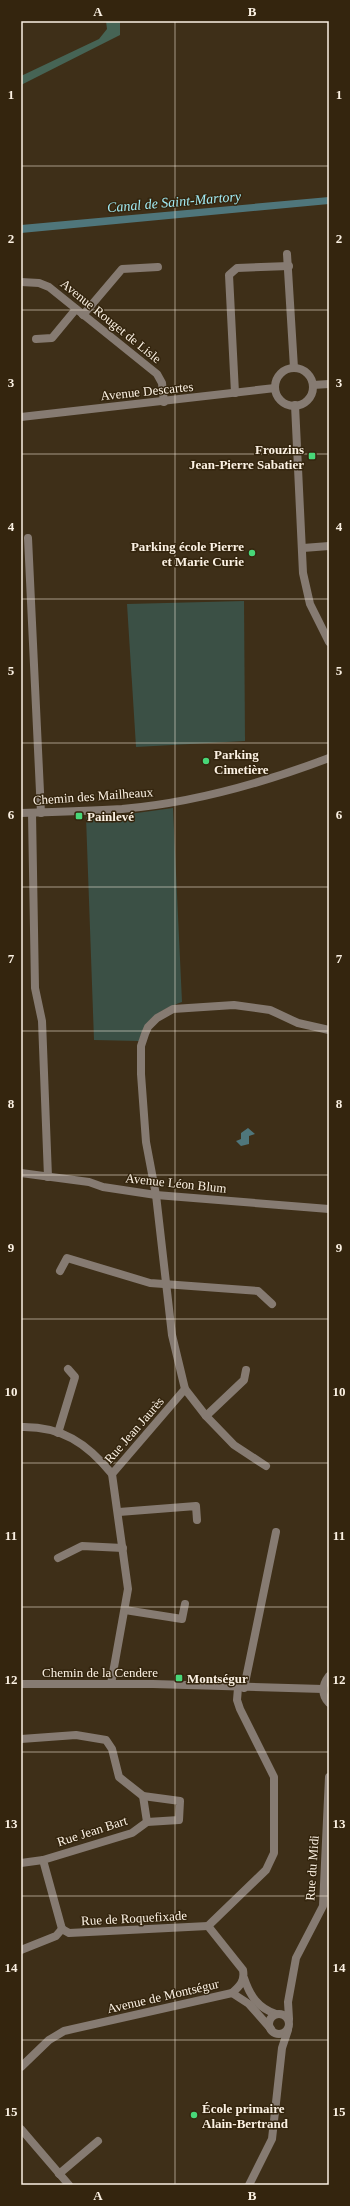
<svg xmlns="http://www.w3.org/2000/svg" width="350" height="2206" viewBox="0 0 350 2206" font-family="Georgia,serif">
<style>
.green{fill:#3b5045}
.forest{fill:#466455}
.water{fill:#4f767b}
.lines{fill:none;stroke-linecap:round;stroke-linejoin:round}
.minor{stroke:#867b72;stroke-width:8}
.tertiary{stroke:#867b72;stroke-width:8}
.grid{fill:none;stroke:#fbf1e3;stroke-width:1;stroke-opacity:0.55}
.poi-dot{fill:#48d778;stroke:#34250e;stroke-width:1.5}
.labels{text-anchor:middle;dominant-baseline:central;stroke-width:3;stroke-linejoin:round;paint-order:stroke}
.street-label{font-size:13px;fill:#fbf1e3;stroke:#34250e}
.poi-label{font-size:13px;font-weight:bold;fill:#fbf1e3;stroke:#34250e;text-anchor:start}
.water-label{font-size:14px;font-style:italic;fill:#a1ebf4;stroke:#34250e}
.neatline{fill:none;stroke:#fbf1e3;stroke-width:1.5}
.grid-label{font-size:13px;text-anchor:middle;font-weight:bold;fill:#fbf1e3}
</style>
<rect width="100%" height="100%" fill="#3e2f18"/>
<g class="green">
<path d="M 244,601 L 245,741 L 136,747 L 127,604 Z"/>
<path d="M 173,808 L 182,1002 C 162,1009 144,1018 139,1041 L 94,1040 L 86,817 L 115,816 Z"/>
</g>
<path class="forest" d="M 106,21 L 120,21 L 120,35 L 21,85 L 21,76 L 99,39 L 107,29 Z"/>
<g class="water">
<path d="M 329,197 L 329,204 L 21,233 L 21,225 Z"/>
<path d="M 248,1128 L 255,1134 L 249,1136 L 249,1144 L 241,1146 L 236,1141 L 241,1139 L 241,1133 Z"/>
</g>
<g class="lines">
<g class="minor">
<path d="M 287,254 L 294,368"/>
<path d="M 21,282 L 39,283 L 49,287 L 157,374 L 162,383 L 164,402"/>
<path d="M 83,315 L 122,269 L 158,267"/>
<path d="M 36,339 L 52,338 L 76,309"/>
<circle cx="294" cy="387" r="19"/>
<path d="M 313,385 L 329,384"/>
<path d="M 235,393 L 229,275 L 237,268 L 289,266"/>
<path d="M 295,405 L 303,573 L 310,604 L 329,642"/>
<path d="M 21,417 L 275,388"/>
<path d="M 28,538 L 41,813"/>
<path d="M 303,548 L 329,546"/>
<path d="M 32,813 L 35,988 L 42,1021 L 48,1177"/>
<path d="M 21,1173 L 89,1182 L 103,1187 L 156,1195 L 329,1209"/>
<path d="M 60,1271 L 67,1258 L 150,1283 L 258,1291 L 272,1304"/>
<path d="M 185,1389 L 206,1416 L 234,1445 L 266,1466"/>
<path d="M 206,1416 L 244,1380 L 246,1370"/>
<path d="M 21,1427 C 61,1426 87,1443 112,1474"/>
<path d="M 58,1433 L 75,1377 L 68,1369"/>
<path d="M 119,1512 L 196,1506 L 197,1520"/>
<path d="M 58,1558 L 82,1546 L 123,1548"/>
<path d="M 125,1610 L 182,1619 L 185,1604"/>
<path d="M 111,1684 L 128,1589 L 112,1474 L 185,1389 L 172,1335 L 156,1195 L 146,1142 L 141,1074 L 141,1046 L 145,1034 L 148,1027 L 157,1018 L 173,1009 L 234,1005 L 270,1010 L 298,1023 L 329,1030"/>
<path d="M 244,1688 L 276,1532"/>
<path d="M 21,1739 L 76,1735 L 106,1740 L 112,1749 L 119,1777 L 143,1796 L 147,1822 L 132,1833 L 43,1860"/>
<path d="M 143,1796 L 180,1801 L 179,1820 L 147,1822"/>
<path d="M 21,1863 L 43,1860 L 62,1929"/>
<path d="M 62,1929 L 69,1933 L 208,1926"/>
<path d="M 21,1950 L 56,1936 L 62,1929"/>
<path d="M 244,1978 C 250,1996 258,2008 276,2014"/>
<path d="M 232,1993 L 249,2004 L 271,2029"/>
<circle cx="279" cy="2024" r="10"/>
<path d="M 289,2019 L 288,2002 L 296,1958 L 323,1906 L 329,1777"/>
<path d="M 21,2067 L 49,2040 L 64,2031 L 232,1993 C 240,1986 245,1981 243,1970 L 208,1926 L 266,1870 L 274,1853 L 274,1777 L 240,1709 L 237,1700 L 238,1688"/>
<path d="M 59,2174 L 98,2141"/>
<path d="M 249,2185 L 272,2139 L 282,2048 L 288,2030"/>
</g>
<g class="tertiary">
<path d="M 21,813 C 55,812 88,811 122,809 C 193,803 263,783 329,758"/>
<path d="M 329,1676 C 322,1685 321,1695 329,1703"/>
<path d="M 21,1684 L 153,1684 L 323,1689"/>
<path d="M 21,2129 L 69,2185"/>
</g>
</g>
<path class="grid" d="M 175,21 L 175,2185M 21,166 L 329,166M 21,310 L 329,310M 21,454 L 329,454M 21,599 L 329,599M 21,743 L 329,743M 21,887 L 329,887M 21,1031 L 329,1031M 21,1175 L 329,1175M 21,1319 L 329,1319M 21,1463 L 329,1463M 21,1607 L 329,1607M 21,1752 L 329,1752M 21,1896 L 329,1896M 21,2040 L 329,2040"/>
<g class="poi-dot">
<rect x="308" y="452" width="8" height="8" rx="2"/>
<circle cx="252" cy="553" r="4"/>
<circle cx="206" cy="761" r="4"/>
<rect x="75" y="812" width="8" height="8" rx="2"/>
<rect x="175" y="1674" width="8" height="8" rx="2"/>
<circle cx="194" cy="2115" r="4"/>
</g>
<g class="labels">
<g class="street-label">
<text transform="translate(111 321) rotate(39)">Avenue Rouget de Lisle</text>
<text transform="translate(147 391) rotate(-6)">Avenue Descartes</text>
<text transform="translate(93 796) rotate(-4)">Chemin des Mailheaux</text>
<text transform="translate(176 1183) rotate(6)">Avenue Léon Blum</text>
<text transform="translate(134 1430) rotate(-49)">Rue Jean Jaurès</text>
<text x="100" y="1672">Chemin de la Cendere</text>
<text transform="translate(92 1831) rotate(-18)">Rue Jean Bart</text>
<text transform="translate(312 1868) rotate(-86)">Rue du Midi</text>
<text transform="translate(134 1918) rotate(-3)">Rue de Roquefixade</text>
<text transform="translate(163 1996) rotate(-13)">Avenue de Montségur</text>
</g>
<g class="poi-label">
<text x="304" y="449" text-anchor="end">Frouzins<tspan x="304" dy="15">Jean-Pierre Sabatier</tspan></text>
<text x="244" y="546" text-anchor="end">Parking école Pierre<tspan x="244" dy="15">et Marie Curie</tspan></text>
<text x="214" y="754">Parking<tspan x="214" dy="15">Cimetière</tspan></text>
<text x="87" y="816">Painlevé</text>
<text x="187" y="1678">Montségur</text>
<text x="202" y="2108">École primaire<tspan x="202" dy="15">Alain-Bertrand</tspan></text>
</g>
<g class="water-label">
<text transform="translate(174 202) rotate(-5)">Canal de Saint-Martory</text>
</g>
</g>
<rect width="350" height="2206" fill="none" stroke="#34250e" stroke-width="44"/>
<rect x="22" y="22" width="306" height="2162" class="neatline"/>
<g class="grid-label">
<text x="98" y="16">A</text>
<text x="252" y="16">B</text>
<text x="11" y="99">1</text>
<text x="339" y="99">1</text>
<text x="11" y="243">2</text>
<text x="339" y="243">2</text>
<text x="11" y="387">3</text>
<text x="339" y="387">3</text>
<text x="11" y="531">4</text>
<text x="339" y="531">4</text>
<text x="11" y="675">5</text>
<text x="339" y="675">5</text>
<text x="11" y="819">6</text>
<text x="339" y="819">6</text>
<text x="11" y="963">7</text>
<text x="339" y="963">7</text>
<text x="11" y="1108">8</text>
<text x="339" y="1108">8</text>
<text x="11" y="1252">9</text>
<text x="339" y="1252">9</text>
<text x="11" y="1396">10</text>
<text x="339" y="1396">10</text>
<text x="11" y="1540">11</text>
<text x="339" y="1540">11</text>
<text x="11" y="1684">12</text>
<text x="339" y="1684">12</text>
<text x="11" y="1828">13</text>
<text x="339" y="1828">13</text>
<text x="11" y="1972">14</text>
<text x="339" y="1972">14</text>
<text x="11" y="2116">15</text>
<text x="339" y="2116">15</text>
<text x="98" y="2200">A</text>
<text x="252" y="2200">B</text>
</g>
</svg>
